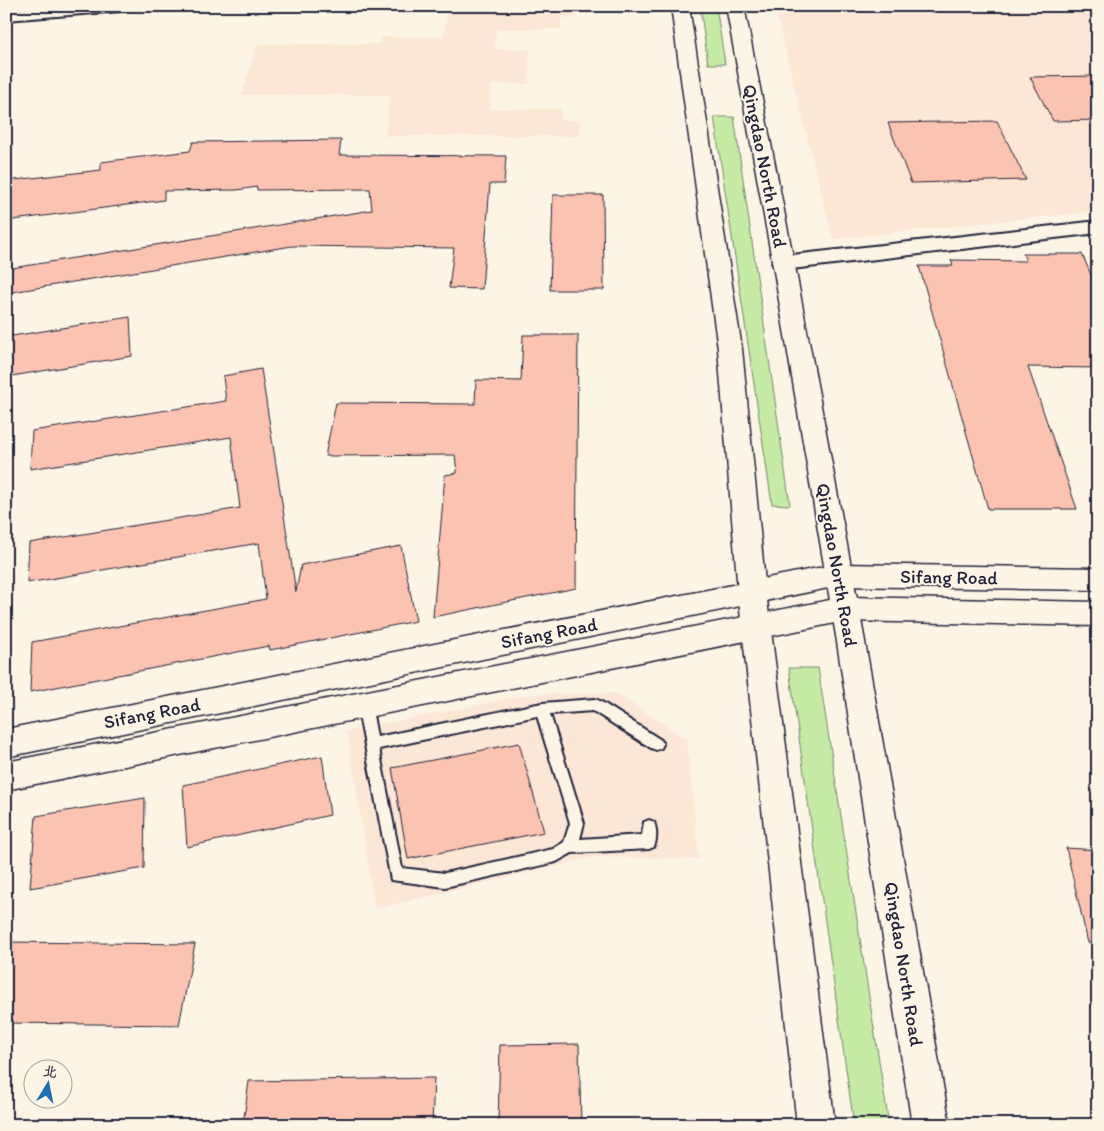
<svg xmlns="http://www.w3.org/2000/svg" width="1104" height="1131" viewBox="0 0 1104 1131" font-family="Itim,'LXGW WenKai TC',sans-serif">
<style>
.built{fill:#fce6d6}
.green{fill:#c6eba5;stroke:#748670}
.building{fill:#fcc3b2;stroke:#22223b}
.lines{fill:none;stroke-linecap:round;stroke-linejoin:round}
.lane-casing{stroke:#22223b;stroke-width:4}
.street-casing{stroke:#22223b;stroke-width:4}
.secondary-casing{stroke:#22223b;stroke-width:3}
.primary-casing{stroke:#22223b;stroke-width:3}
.lane{fill:#fcf5e5;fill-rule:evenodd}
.street{fill:#fcf5e5;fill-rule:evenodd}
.secondary{fill:#fcf5e5;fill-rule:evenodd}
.primary{fill:#fcf5e5;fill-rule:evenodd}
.labels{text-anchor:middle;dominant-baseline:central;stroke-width:4;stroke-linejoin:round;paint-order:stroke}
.street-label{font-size:19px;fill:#22223b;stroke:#fcf5e5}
</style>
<rect width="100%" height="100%" fill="#fcf5e5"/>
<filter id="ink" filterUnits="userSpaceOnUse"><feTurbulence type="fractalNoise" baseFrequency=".02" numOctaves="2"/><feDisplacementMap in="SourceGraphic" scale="10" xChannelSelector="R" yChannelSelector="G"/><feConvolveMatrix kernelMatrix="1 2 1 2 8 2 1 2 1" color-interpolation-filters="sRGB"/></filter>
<g filter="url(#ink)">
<g class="built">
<path d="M 448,6 L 576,6 L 577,17 L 561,18 L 561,29 L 496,29 L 495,49 L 530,49 L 529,84 L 491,84 L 490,109 L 561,109 L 561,120 L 580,120 L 580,136 L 385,136 L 390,95 L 242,95 L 257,44 L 379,44 L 381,37 L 444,37 Z"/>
<path d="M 774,6 L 1098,6 L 1098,211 L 833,239 Z"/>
<path d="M 615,693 L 687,739 L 699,859 L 594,857 L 375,909 L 347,731 L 532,694 Z"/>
</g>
<g class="green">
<path d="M 700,6 L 716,6 L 725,64 L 708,64 Z"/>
<path d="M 714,117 L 734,117 L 790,505 L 772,504 Z"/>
<path d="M 789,668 L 818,668 L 889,1125 L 854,1125 Z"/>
</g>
<g class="building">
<path d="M 1098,76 L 1098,120 L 1053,121 L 1030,77 Z"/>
<path d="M 997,121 L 1026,180 L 911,183 L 888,123 Z"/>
<path d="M 341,140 L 339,155 L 506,156 L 504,184 L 490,184 L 482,289 L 449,288 L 454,248 L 292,246 L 6,293 L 6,269 L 372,210 L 370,189 L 257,190 L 257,187 L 237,190 L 164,191 L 164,200 L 6,221 L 6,181 L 101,170 L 101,162 L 190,151 L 193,142 Z"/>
<path d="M 553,195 L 603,195 L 604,290 L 550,290 Z"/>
<path d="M 1023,254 L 1082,254 L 1098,291 L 1098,368 L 1028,367 L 1077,509 L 988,509 L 919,266 L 953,266 L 951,260 L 1026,261 Z"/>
<path d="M 130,317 L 132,356 L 6,377 L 6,337 Z"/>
<path d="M 523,335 L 578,335 L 576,588 L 433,617 L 445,475 L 457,473 L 455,455 L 325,456 L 336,403 L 475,404 L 476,380 L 521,381 Z"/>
<path d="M 261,369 L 296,592 L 301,565 L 401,546 L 416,621 L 270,650 L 269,646 L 30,692 L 32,642 L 266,599 L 259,543 L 27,583 L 29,543 L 240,508 L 231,437 L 30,469 L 32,431 L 226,401 L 223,376 Z"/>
<path d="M 519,743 L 544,832 L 408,859 L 392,768 Z"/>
<path d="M 322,756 L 330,815 L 187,847 L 183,785 Z"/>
<path d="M 145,798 L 144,868 L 30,888 L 36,816 Z"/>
<path d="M 1066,848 L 1098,850 L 1098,941 L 1088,943 Z"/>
<path d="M 6,942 L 195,944 L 179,1025 L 6,1023 Z"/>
<path d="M 579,1044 L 581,1125 L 498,1125 L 500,1045 Z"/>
<path d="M 434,1078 L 432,1125 L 243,1125 L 249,1081 Z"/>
</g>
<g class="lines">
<defs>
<path id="lane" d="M 364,698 L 369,700 L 371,704 L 377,737 L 542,703 L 595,699 L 600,701 L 661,740 L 663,744 L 661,748 L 656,750 L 651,748 L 593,711 L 550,714 L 584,823 L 580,839 L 642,835 L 644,822 L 649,820 L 654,822 C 657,830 657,839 654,847 L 649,849 L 572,853 L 556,862 L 445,887 L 391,880 L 357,704 L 359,700 ZM 537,716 L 570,823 L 564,842 L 553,849 L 445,873 L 402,868 L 379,749 Z"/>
<g id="street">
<path d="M 53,6 L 129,6 L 127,10 L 121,11 L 6,20 L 6,10 Z"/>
<path d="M 1098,221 L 1098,233 L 783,270 L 776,268 L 772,263 L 776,258 L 783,256 Z"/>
</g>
<g id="secondary">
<path d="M 838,564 L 1098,568 L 1098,590 L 838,586 L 6,757 L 6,729 Z"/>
<path d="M 845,597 L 1098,602 L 1098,626 L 845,621 L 6,790 L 6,762 Z"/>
</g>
<g id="primary">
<path d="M 671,6 L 689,6 L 742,349 L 766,592 L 835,1125 L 797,1125 L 738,592 L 718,349 Z"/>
<path d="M 726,6 L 744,6 L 797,277 L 864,636 L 950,1125 L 912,1125 L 836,636 L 775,277 Z"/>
</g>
</defs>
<use href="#lane" class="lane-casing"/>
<use href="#street" class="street-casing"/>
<use href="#secondary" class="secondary-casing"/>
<use href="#primary" class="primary-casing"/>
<use href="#lane" class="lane"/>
<use href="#street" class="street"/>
<use href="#secondary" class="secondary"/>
<use href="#primary" class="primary"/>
</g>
</g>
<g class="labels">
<g class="street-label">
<text transform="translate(765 166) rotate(79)">Qingdao North Road</text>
<text transform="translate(837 565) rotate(80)">Qingdao North Road</text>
<text transform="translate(949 577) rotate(1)">Sifang Road</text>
<text transform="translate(549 633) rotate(-11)">Sifang Road</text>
<text transform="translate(152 713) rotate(-11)">Sifang Road</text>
<text transform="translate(904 964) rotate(81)">Qingdao North Road</text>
</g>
</g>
<rect width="1104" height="1131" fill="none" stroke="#fcf5e5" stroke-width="25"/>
<rect x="12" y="12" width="1079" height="1106" fill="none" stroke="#22223b" stroke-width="2" filter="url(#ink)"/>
<g transform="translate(48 1084) rotate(10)"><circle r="24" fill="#fcf5e5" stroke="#a5a1a1"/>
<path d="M0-4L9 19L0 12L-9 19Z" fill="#1f6fb2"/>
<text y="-8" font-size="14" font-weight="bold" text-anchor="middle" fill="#22223b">北</text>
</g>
</svg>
